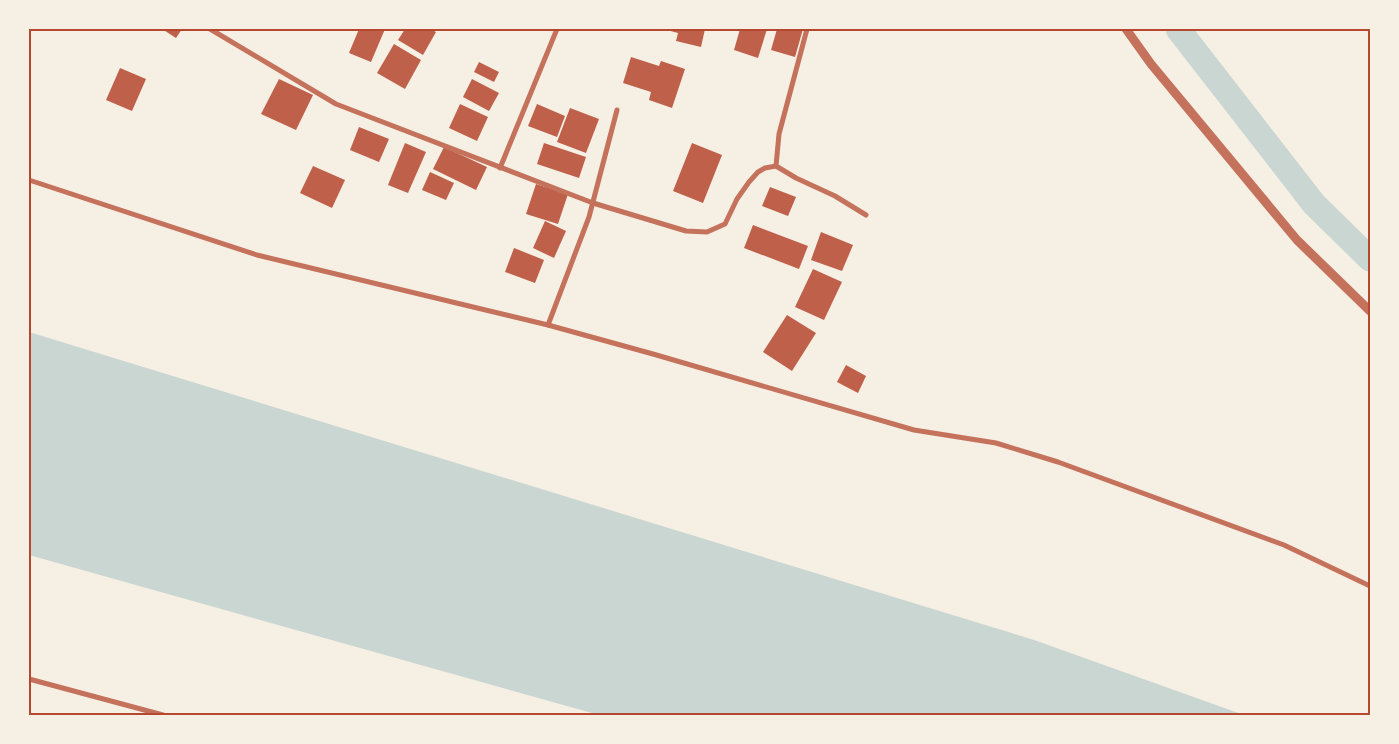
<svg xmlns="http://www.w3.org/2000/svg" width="1399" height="744" viewBox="0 0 1399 744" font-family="'Fira Sans Condensed',sans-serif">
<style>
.water{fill:#c9d6d2}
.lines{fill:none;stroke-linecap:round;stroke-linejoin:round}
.canal{stroke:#c9d6d2;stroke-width:25}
.building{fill:#bf614a}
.minor{stroke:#c5725c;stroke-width:5}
.tertiary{stroke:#c5725c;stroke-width:9}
.neatline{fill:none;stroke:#b5482f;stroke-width:2}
</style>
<rect width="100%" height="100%" fill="#f6efe4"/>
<path class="water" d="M 29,332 L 1034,640 L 1244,715 L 599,715 L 29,555 Z"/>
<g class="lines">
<path class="canal" d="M 1178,29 L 1314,204 L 1370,259"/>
</g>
<g class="building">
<path d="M 162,29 L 182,29 L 176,38 Z"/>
<path d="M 359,29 L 385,29 L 371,62 L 349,53 Z"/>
<path d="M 405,29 L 430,29 L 436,32 L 423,55 L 398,40 Z"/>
<path d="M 663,29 L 705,29 L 701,47 L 676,41 L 678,33 Z"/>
<path d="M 740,29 L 767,29 L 758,58 L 734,50 Z"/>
<path d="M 777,29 L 803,29 L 795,57 L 771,50 Z"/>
<path d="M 394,44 L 421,60 L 405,89 L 377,73 Z"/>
<path d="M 631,57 L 659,66 L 661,61 L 685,69 L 672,108 L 649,100 L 651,92 L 623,83 Z"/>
<path d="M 479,62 L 499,72 L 494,82 L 474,72 Z"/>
<path d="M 120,68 L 146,79 L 132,111 L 106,100 Z"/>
<path d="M 279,79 L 313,95 L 296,130 L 261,114 Z"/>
<path d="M 472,79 L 499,93 L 489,111 L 463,97 Z"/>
<path d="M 460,104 L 488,117 L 477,141 L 449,128 Z"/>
<path d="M 537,104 L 565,116 L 557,137 L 528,126 Z"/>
<path d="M 570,108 L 599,119 L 586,153 L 557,142 Z"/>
<path d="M 359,127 L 389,139 L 379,162 L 350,150 Z"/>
<path d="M 405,143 L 426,152 L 408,193 L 388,185 Z"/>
<path d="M 544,143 L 586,157 L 579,178 L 537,164 Z"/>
<path d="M 692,143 L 722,155 L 703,203 L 673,191 Z"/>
<path d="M 444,147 L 487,167 L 476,190 L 433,169 Z"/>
<path d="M 313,166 L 345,180 L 332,208 L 300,193 Z"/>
<path d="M 430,172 L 454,183 L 446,200 L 422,190 Z"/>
<path d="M 536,184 L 568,194 L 558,224 L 526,214 Z"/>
<path d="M 770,187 L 796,197 L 788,216 L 762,206 Z"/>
<path d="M 545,221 L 566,231 L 554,258 L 533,248 Z"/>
<path d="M 753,225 L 808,246 L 799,269 L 744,248 Z"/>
<path d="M 821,232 L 853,245 L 842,271 L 811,260 Z"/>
<path d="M 514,248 L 544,260 L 535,283 L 505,272 Z"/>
<path d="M 813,269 L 842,282 L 824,320 L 795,307 Z"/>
<path d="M 787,315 L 816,333 L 792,371 L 763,352 Z"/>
<path d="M 846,365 L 866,376 L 858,393 L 837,382 Z"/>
</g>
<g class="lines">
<g class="minor">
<path d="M 210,29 L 336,104 L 593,203 L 686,231 L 707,232 L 725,224 L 737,199 L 749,182 L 758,172 L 765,168 L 776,166"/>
<path d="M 807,29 L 779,134 L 776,166 L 796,178 L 835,196 L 866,215"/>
<path d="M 500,168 L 557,29"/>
<path d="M 29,180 L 257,255 L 548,325 L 653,354 L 914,430 L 996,443 L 1058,462 L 1284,545 L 1370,586"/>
<path d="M 548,325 L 589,217 L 617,110"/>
<path d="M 29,679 L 163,715"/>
</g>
<path class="tertiary" d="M 1126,29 L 1151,64 L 1297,240 L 1370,311"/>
</g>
<rect width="1399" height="744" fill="none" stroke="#f6efe4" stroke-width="60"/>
<rect x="30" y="30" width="1339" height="684" class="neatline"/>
</svg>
